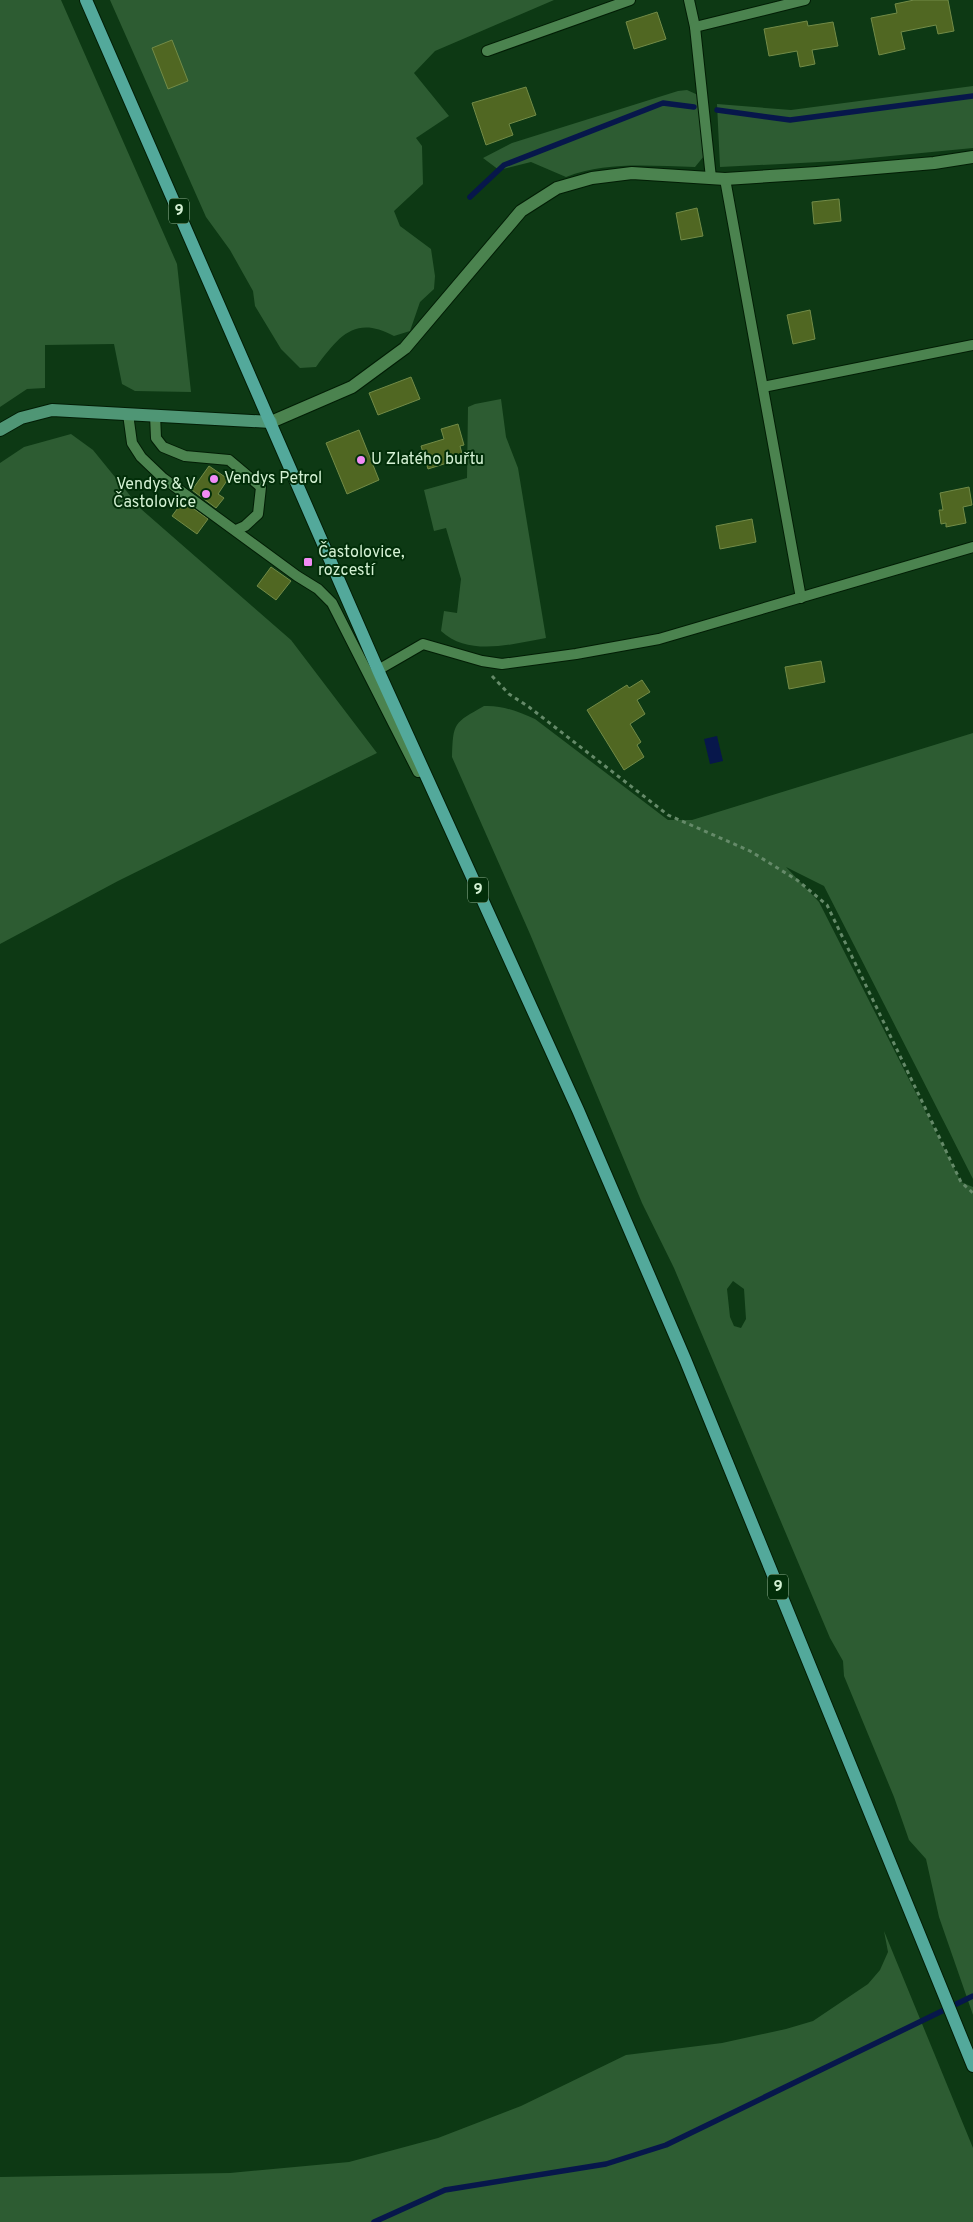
<svg xmlns="http://www.w3.org/2000/svg" width="973" height="2222" viewBox="0 0 973 2222" font-family="Overpass,sans-serif">
<style>
.green{fill:#2d5c32;fill-rule:evenodd}
.water{fill:#07174b}
.lines{fill:none;stroke-linecap:round;stroke-linejoin:round}
.stream{stroke:#07174b;stroke-width:5.5}
.building{fill:#506722;stroke:#728b47}
.lane-casing{stroke:#021d05;stroke-width:12}
.street-casing{stroke:#021d05;stroke-width:14}
.secondary-casing{stroke:#021d05;stroke-width:14}
.primary-casing{stroke:#021d05;stroke-width:14}
.path{stroke:#658a69;stroke-width:3;stroke-dasharray:4 4;stroke-linecap:butt}
.lane{stroke:#4b834f;stroke-width:10}
.street{stroke:#4b834f;stroke-width:12}
.secondary{stroke:#4f9675;stroke-width:12}
.primary{stroke:#53a99b;stroke-width:12}
.poi-dot{fill:#f18bf5;stroke:#022e09;stroke-width:2}
.labels{text-anchor:middle;dominant-baseline:central;stroke-width:4;stroke-linejoin:round;paint-order:stroke}
.shield{fill:#022e09;stroke:#95b697;stroke-width:1}
.shield-label{font-size:15px;font-weight:bold;fill:#d4f1d4}
.poi-label{font-size:16px;fill:#d4f1d4;stroke:#022e09;text-anchor:start}
</style>
<rect width="100%" height="100%" fill="#0d3914"/>
<g class="green">
<path d="M 0,0 L 61,0 L 177,264 L 191,392 L 135,391 L 122,384 L 114,344 L 45,345 L 45,388 L 27,389 L 0,407 Z"/>
<path d="M 110,0 L 554,0 L 435,51 L 414,73 L 449,116 L 416,138 L 422,146 L 423,184 L 394,211 L 400,226 L 431,249 L 435,276 L 434,289 L 420,302 L 410,331 L 394,336 C 355,315 339,336 316,367 L 300,368 L 281,349 L 255,306 L 253,291 L 230,250 L 206,217 Z"/>
<path d="M 973,86 L 973,148 L 839,161 L 720,167 L 717,104 L 791,110 Z"/>
<path d="M 687,90 L 698,95 L 704,156 L 695,167 C 651,166 607,161 566,177 L 531,162 L 499,170 L 483,158 L 512,143 L 678,91 Z"/>
<path d="M 501,399 L 506,437 L 518,468 L 546,638 C 512,644 469,657 441,631 L 444,611 L 457,613 L 461,579 L 446,528 L 434,531 L 424,490 L 467,478 L 468,407 L 475,404 Z"/>
<path d="M 71,434 L 93,450 L 141,509 L 291,640 L 377,753 L 118,881 L 0,944 L 0,463 L 24,447 Z"/>
<path d="M 484,706 C 503,705 518,712 535,719 L 668,820 L 692,820 L 973,733 L 973,1179 L 824,886 L 786,867 L 819,902 L 961,1182 L 973,1187 L 973,2015 L 939,1917 L 926,1859 L 909,1840 L 894,1797 L 844,1676 L 843,1661 L 830,1638 L 674,1268 L 642,1203 L 530,934 L 452,757 C 453,722 454,723 484,706 ZM 733,1281 L 744,1289 L 746,1319 L 741,1328 L 734,1326 L 730,1317 L 727,1289 Z"/>
<path d="M 884,1931 L 973,2148 L 973,2222 L 0,2222 L 0,2177 L 230,2173 L 349,2162 L 438,2138 L 521,2106 L 626,2055 L 722,2043 L 786,2029 L 813,2021 L 868,1984 L 880,1970 L 888,1952 Z"/>
</g>
<path class="water" d="M 717,736 L 723,761 L 710,764 L 704,739 Z"/>
<g class="lines">
<g class="stream">
<path d="M 717,110 L 790,120 L 973,96"/>
<path d="M 470,197 L 504,165 L 663,103 L 694,107"/>
<path d="M 374,2222 L 445,2190 L 606,2164 L 666,2145 L 973,1996"/>
</g>
</g>
<g class="building">
<path d="M 914,0 L 948,0 L 954,31 L 938,34 L 936,25 L 901,32 L 905,49 L 879,55 L 871,18 L 897,13 L 895,4 Z"/>
<path d="M 657,12 L 666,39 L 634,49 L 626,22 Z"/>
<path d="M 807,21 L 808,26 L 833,22 L 838,46 L 812,50 L 815,64 L 800,67 L 797,51 L 769,56 L 764,29 Z"/>
<path d="M 172,40 L 188,81 L 168,89 L 152,48 Z"/>
<path d="M 526,87 L 536,115 L 509,124 L 513,135 L 486,145 L 472,103 Z"/>
<path d="M 839,199 L 841,221 L 814,224 L 812,202 Z"/>
<path d="M 697,208 L 703,236 L 681,240 L 676,213 Z"/>
<path d="M 810,310 L 815,339 L 793,344 L 787,315 Z"/>
<path d="M 411,377 L 420,399 L 378,415 L 369,393 Z"/>
<path d="M 458,424 L 464,445 L 460,446 L 463,458 L 428,469 L 421,446 L 444,439 L 441,429 Z"/>
<path d="M 359,430 L 379,480 L 347,494 L 326,443 Z"/>
<path d="M 209,466 L 228,479 L 218,494 L 224,498 L 216,508 L 192,490 Z"/>
<path d="M 969,487 L 972,505 L 963,507 L 966,523 L 946,527 L 946,523 L 941,524 L 939,510 L 943,510 L 940,493 Z"/>
<path d="M 183,501 L 208,519 L 197,534 L 172,516 Z"/>
<path d="M 752,519 L 756,542 L 720,549 L 716,526 Z"/>
<path d="M 271,567 L 291,581 L 276,600 L 257,586 Z"/>
<path d="M 821,661 L 825,682 L 789,689 L 785,667 Z"/>
<path d="M 642,680 L 650,692 L 637,700 L 645,714 L 630,724 L 641,742 L 637,745 L 644,757 L 624,770 L 587,710 L 627,685 L 629,688 Z"/>
</g>
<g class="lines">
<defs>
<g id="lane">
<path d="M 689,0 L 695,27"/>
<path d="M 487,51 L 630,0"/>
<path d="M 711,178 L 695,27 L 805,0"/>
<path d="M 725,179 L 801,598"/>
<path d="M 763,387 L 973,345"/>
<path d="M 128,414 L 132,443 L 141,457 L 163,478 L 297,576 L 318,589 L 332,603 L 418,772"/>
<path d="M 155,415 L 156,438 L 163,447 L 185,456 L 229,460 L 261,487 L 258,514 L 245,526 L 236,530"/>
<path d="M 378,670 L 423,644 L 482,661 L 502,664 L 576,654 L 659,639 L 973,547"/>
</g>
<path id="street" d="M 271,422 L 352,387 L 405,348 L 521,211 L 557,188 L 592,178 L 632,173 L 725,179 L 817,173 L 934,163 L 973,157"/>
<path id="secondary" d="M 0,430 L 21,418 L 52,410 L 271,422"/>
<path id="primary" d="M 86,0 L 378,670 L 578,1110 L 685,1359 L 973,2066"/>
</defs>
<use href="#lane" class="lane-casing"/>
<use href="#street" class="street-casing"/>
<use href="#secondary" class="secondary-casing"/>
<use href="#primary" class="primary-casing"/>
<path class="path" d="M 492,676 L 509,694 L 529,707 L 668,815 L 750,851 L 797,880 L 827,905 L 961,1182 L 973,1193"/>
<use href="#lane" class="lane"/>
<use href="#street" class="street"/>
<use href="#secondary" class="secondary"/>
<use href="#primary" class="primary"/>
</g>
<g class="poi-dot">
<circle cx="361" cy="460" r="5"/>
<circle cx="214" cy="479" r="5"/>
<circle cx="206" cy="494" r="5"/>
<rect x="303" y="557" width="10" height="10" rx="2.5"/>
</g>
<g class="labels">
<g class="shield">
<rect x="169" y="198.5" width="20" height="25" rx="4"/>
<rect x="468" y="877.5" width="20" height="25" rx="4"/>
<rect x="768" y="1574.5" width="20" height="25" rx="4"/>
</g>
<g class="shield-label">
<text x="179" y="211">9</text>
<text x="478" y="890">9</text>
<text x="778" y="1587">9</text>
</g>
<g class="poi-label">
<text x="371" y="460">U Zlatého buřtu</text>
<text x="224" y="479">Vendys Petrol</text>
<text x="196" y="485" text-anchor="end">Vendys &amp; V<tspan x="196" dy="18">Častolovice</tspan></text>
<text x="318" y="553">Častolovice,<tspan x="318" dy="18">rozcestí</tspan></text>
</g>
</g>
</svg>
